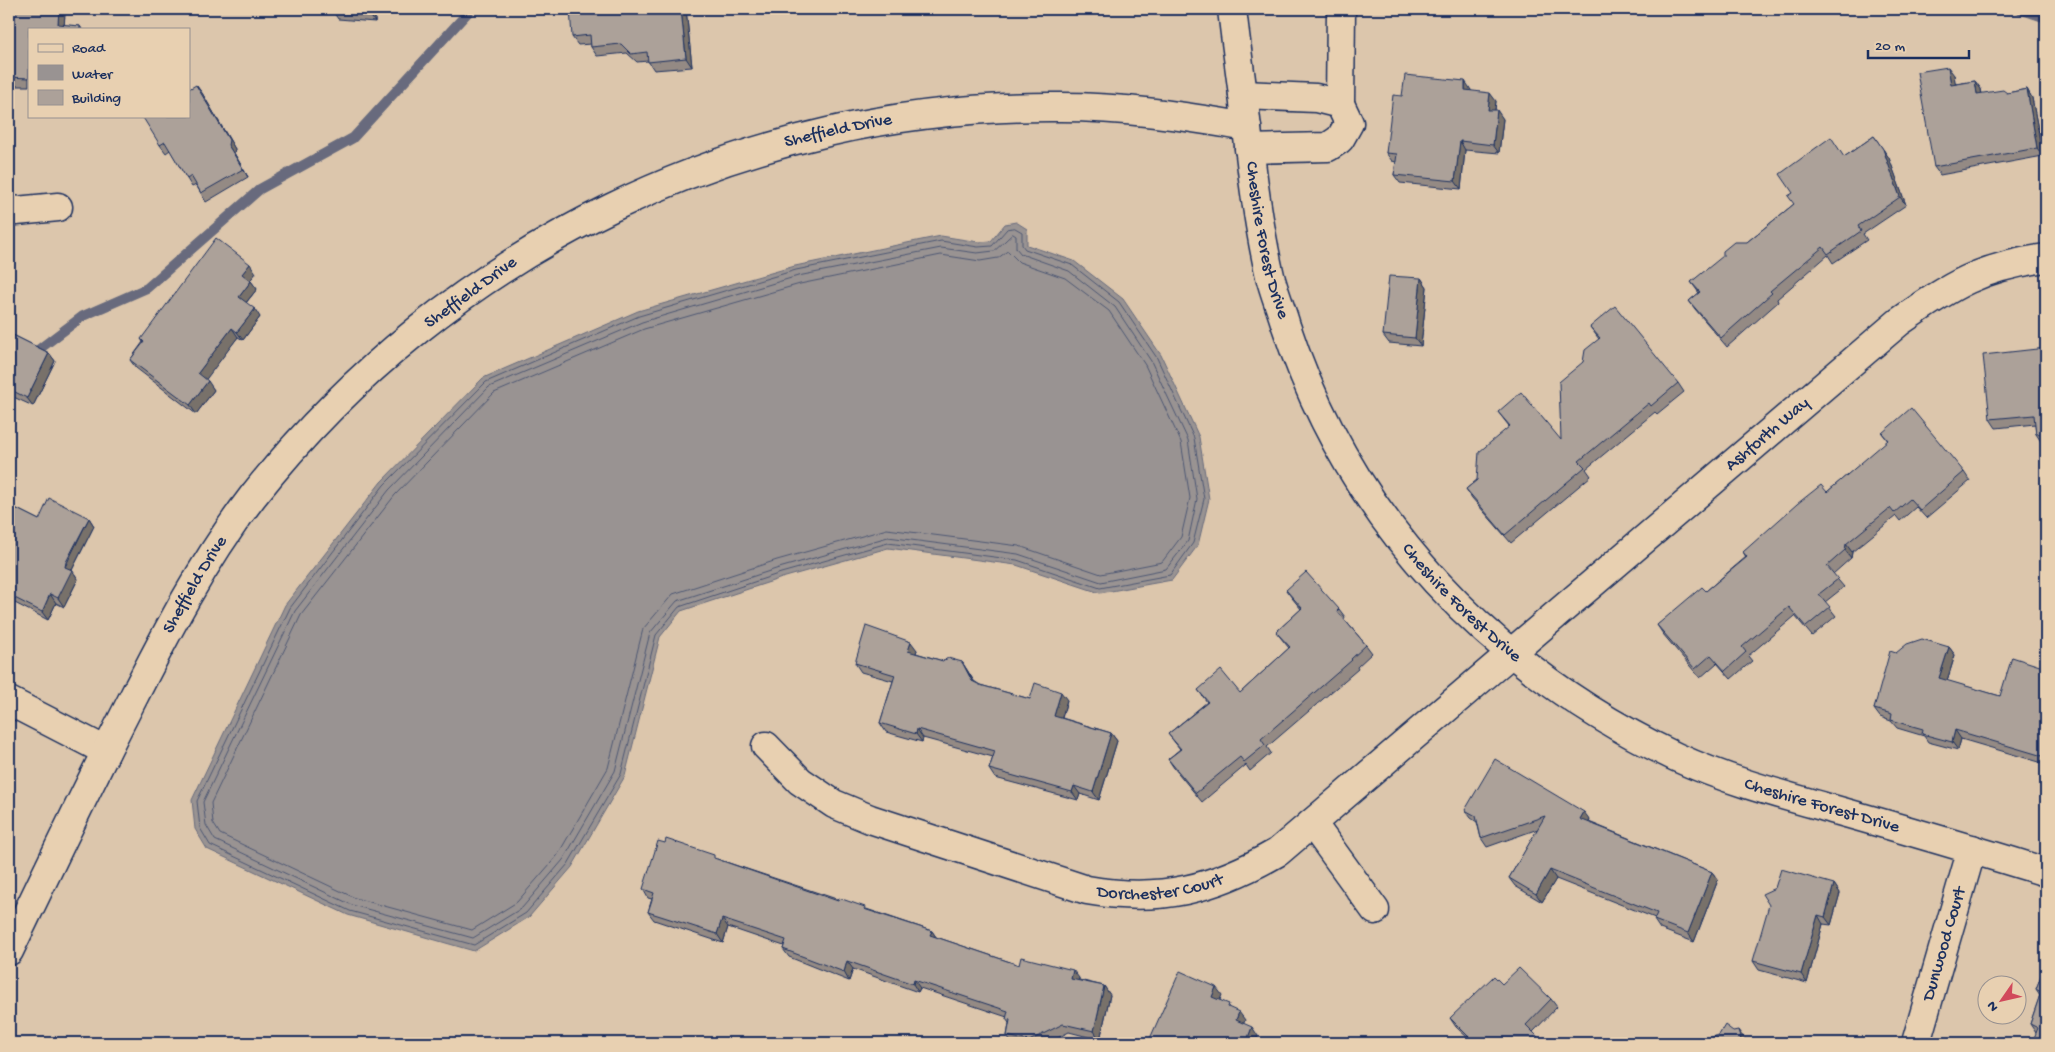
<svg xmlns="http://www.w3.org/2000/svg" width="2055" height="1052" viewBox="0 0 2055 1052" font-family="'Gochi Hand',sans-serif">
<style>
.water{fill:#999392;stroke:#676b7d}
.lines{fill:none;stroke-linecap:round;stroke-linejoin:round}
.shore{stroke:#4d5773;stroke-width:1}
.stream{stroke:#676b7d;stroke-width:10}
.minor-casing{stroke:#1b2f5e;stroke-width:31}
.minor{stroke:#e8d0b1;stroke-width:28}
.wall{fill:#948a84;stroke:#1b2f5e}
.shaded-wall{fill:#78716b;stroke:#1b2f5e}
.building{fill:#aca199;stroke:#1b2f5e}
.labels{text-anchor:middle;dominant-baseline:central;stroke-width:4;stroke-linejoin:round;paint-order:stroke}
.street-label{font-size:18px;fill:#1b2f5e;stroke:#e8d0b1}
</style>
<rect width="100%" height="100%" fill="#dcc6ac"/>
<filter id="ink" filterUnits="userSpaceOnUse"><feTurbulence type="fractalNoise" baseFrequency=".02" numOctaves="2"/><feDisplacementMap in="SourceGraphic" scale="10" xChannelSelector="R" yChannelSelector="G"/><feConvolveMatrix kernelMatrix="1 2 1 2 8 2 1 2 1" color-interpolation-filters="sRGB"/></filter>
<g filter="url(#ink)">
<path class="water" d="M 1016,222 L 1027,229 L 1027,245 L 1074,261 L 1123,299 L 1161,355 L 1199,437 L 1209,499 L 1198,545 L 1172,580 L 1100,593 L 1016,565 L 888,548 L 782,578 L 681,611 L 660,637 L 625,776 L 572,867 L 529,917 L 474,951 L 348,915 L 207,849 L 195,829 L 192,800 L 285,605 L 381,482 L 483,378 L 638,311 L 795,266 L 941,236 L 979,242 L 991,241 L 1005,224 Z"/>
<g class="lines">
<g class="shore">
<path d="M 1015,228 L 1022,232 L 1022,245 L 1025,249 L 1072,265 L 1119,302 L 1157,358 L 1194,438 L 1204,499 L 1193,543 L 1170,575 L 1100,588 L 1017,560 L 888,543 L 781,573 L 679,607 L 656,635 L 621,774 L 568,864 L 526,913 L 474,945 L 350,911 L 210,845 L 200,828 L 197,801 L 290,608 L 384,485 L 486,382 L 639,316 L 796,270 L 941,241 L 978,247 L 992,246 L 1007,229 Z"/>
<path d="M 1013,234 L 1016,236 L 1016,248 L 1021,254 L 1069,271 L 1115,307 L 1151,361 L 1188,440 L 1197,499 L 1188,541 L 1166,569 L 1101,582 L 1018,554 L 888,537 L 779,568 L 677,601 L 650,633 L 615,771 L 563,860 L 522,908 L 473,938 L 352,905 L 215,840 L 206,825 L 203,802 L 295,611 L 389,490 L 489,387 L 642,322 L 798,276 L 941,248 L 977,253 L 994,251 Z"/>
<path d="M 1008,251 L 1019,262 L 1065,278 L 1109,311 L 1145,365 L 1181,442 L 1190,498 L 1181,537 L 1162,562 L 1101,574 L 1019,546 L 887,529 L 777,560 L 673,594 L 643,629 L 608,768 L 557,856 L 517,902 L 472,930 L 355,898 L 220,834 L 213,823 L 211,803 L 301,615 L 395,495 L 494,393 L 644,329 L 800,284 L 941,255 L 980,261 L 998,258 Z"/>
</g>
<g class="stream">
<path d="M 2020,9 L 2046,18"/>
<path d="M 9,372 L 83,316 L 147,288 L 260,189 L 353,138 L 471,9"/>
</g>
<defs>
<g id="minor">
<path id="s1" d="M 1232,9 C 1236,46 1242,83 1246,120 C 1252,172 1258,224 1270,276 C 1274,292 1281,309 1286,326 C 1350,521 1492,669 1676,757 C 1726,780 1779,794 1832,809 C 1903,829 1975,850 2046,872"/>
<path d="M 1243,95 L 1316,98 L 1340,104 L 1349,123 L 1340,139 L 1328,147 L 1249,149"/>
<path d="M 1340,104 L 1341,9"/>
<path d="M 9,209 L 16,211 L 58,207"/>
<path d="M 9,701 L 106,751"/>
<path id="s2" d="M 766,746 L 800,781 L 834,804 L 870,819 L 1087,890 C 1161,903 1214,889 1278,852 L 1899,322 C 1952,285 1980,267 2046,258"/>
<path d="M 1312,823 L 1375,910"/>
<path id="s3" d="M 9,951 C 48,870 87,788 128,708 C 165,635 203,561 253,496 C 448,249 745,104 1060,107 C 1123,107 1185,116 1247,127"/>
<path id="s4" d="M 1917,1039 L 1972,849"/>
</g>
</defs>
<use href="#minor" class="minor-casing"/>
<use href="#minor" class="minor"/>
</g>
<g class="wall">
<path d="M 332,9 L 375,9 L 375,22 L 338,19 L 332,10 Z"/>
<path d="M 686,9 L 692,67 L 654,70 L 648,61 L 637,62 L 627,53 L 597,56 L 591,47 L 591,44 L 578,45 L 572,37 Z"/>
<path d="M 65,13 L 64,25 L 80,26 L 82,29 L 29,29 L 29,86 L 9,86 L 9,15 Z"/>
<path d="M 1954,75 L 1955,84 L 1975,81 L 1981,89 L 1982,94 L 2007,93 L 2027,89 L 2032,98 L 2043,156 L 1940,175 L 1934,167 Z"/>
<path d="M 196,85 L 202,93 L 235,149 L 234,153 L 248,177 L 206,202 L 196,185 L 192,187 L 187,179 L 170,150 L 166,153 L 160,145 Z"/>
<path d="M 1471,90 L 1471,91 L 1496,101 L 1495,110 L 1503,119 L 1499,153 L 1465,150 L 1461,189 L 1400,183 L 1394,175 L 1396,162 L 1392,161 L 1386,153 L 1402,96 Z"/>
<path d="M 1874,136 L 1889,158 L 1906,205 L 1863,234 L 1867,240 L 1833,263 L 1828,255 L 1777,299 L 1778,302 L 1727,347 L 1695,309 L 1689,301 L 1699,293 L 1691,282 L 1747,242 L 1794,204 L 1844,157 Z"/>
<path d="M 256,273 L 250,280 L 257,289 L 246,303 L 260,317 L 243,340 L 238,337 L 205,379 L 214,390 L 196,414 L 136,368 L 130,360 L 143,342 L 141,339 Z"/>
<path d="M 1421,278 L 1427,287 L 1421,346 L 1389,343 L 1383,335 Z"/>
<path d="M 1590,327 L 1678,383 L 1684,392 L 1657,414 L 1655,412 L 1586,469 L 1591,476 L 1511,543 L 1472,498 L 1466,489 L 1477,480 L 1509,426 L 1498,412 L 1561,440 L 1583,362 L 1599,339 Z"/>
<path d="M 9,333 L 49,353 L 55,361 L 33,406 L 9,395 Z"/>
<path d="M 2046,348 L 2046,442 L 2042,443 L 2036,434 L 2035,424 L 1996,428 L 1990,419 Z"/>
<path d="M 1882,433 L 1964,472 L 1970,481 L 1926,518 L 1916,507 L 1900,521 L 1896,516 L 1852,552 L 1851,558 L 1833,574 L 1844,587 L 1825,602 L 1836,616 L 1812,636 L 1795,616 L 1748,656 L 1752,661 L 1731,679 L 1717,663 L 1700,678 L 1663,634 L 1657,625 L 1706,591 L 1746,557 L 1743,552 L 1827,492 L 1888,441 Z"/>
<path d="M 9,505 L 39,520 L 89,518 L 94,526 L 72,570 L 78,579 L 64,607 L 56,603 L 48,620 L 9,600 Z"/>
<path d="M 1286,590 L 1339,609 L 1345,617 L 1344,619 L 1366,645 L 1372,653 L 1357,667 L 1358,669 L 1267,747 L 1271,753 L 1250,771 L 1246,765 L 1202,802 L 1174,768 L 1168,759 L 1180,749 L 1168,734 L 1207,702 L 1198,690 L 1240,693 L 1289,648 L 1276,632 L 1301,609 L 1292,598 Z"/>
<path d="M 1949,647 L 1955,655 L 1947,681 L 2000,696 L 2046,668 L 2046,764 L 1961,739 L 1958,750 L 1928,742 L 1924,736 L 1897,728 L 1891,721 L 1880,717 L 1874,709 L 1896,653 Z"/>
<path d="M 917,650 L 916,653 L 943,661 L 962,662 L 974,681 L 980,685 L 1030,699 L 1067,700 L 1062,718 L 1111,733 L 1117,741 L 1099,800 L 1080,794 L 1078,800 L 995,778 L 989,769 L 993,757 L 923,738 L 922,742 L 886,732 L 880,723 L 893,681 L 861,672 L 855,663 Z"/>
<path d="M 1465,810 L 1590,820 L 1589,822 L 1712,872 L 1718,880 L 1694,942 L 1660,929 L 1654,920 L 1655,918 L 1556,879 L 1542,902 L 1515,886 L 1509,878 L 1538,829 L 1487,847 L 1481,838 L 1477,822 L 1471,818 Z"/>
<path d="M 717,859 L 932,931 L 936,937 L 1019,965 L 1079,978 L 1079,980 L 1104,986 L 1110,995 L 1100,1040 L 1069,1032 L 1048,1043 L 1011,1043 L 1007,1036 L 1009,1023 L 1006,1019 L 1007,1017 L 920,988 L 918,992 L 853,969 L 849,981 L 789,957 L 783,949 L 784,946 L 728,927 L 723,943 L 654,920 L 648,912 L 652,899 L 648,898 L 643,889 Z"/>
<path d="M 1834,884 L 1840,893 L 1831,925 L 1823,924 L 1807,983 L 1759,970 L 1753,961 Z"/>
<path d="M 2046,963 L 2046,1043 L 2036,1033 L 2030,1024 L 2040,995 L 2036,989 Z"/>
<path d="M 1502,984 L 1551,999 L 1557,1007 L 1533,1032 L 1469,1039 L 1456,1027 L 1450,1018 Z"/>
</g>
<g class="shaded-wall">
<path d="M 59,9 L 62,9 L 65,13 L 64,29 L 58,24 Z"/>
<path d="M 369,9 L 375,9 L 375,22 L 369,14 Z"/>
<path d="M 681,9 L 686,9 L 692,67 L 686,58 Z"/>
<path d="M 1948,67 L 1954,75 L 1957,93 L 1951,85 Z"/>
<path d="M 1465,81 L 1471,90 L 1470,99 L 1465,90 Z"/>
<path d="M 1975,81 L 1981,89 L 1983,103 L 1977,94 Z"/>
<path d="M 196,85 L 202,93 L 235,149 L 234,153 L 248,177 L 228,145 Z"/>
<path d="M 2027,89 L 2032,98 L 2043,156 L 2037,148 Z"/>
<path d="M 1490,93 L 1496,101 L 1494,118 L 1488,110 Z"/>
<path d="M 1497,110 L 1503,119 L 1499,153 L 1493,145 Z"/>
<path d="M 1460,141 L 1465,150 L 1461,189 L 1455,181 Z"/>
<path d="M 1883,149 L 1889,158 L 1906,205 L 1900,197 Z"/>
<path d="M 250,264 L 256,273 L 248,283 L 242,274 Z"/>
<path d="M 1421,278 L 1427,287 L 1421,346 L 1415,338 Z"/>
<path d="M 251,281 L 257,289 L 244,305 L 239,297 Z"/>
<path d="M 255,309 L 260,317 L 243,340 L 237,332 Z"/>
<path d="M 232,328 L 238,337 L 204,382 L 198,373 Z"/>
<path d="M 49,353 L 55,361 L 33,406 L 27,398 Z"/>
<path d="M 208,381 L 214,390 L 196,414 L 190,405 Z"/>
<path d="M 89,518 L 94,526 L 72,570 L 78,579 L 64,607 L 58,598 L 65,567 Z"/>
<path d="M 1846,544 L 1852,552 L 1851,558 L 1845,550 Z"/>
<path d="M 50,594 L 56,603 L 48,620 L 42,612 Z"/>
<path d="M 911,642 L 917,650 L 914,659 L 908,651 Z"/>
<path d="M 1949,647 L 1955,655 L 1945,687 L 1939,678 Z"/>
<path d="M 962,662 L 967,670 L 978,689 L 972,681 Z"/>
<path d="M 1061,692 L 1067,700 L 1060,724 L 1054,716 Z"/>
<path d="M 917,729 L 923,738 L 922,742 L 916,734 Z"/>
<path d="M 1955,730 L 1961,739 L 1958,750 L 1952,742 Z"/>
<path d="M 1111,733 L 1117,741 L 1099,800 L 1093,792 Z"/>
<path d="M 1074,786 L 1080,794 L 1078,800 L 1072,792 Z"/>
<path d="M 1584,812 L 1590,820 L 1586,827 L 1580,819 Z"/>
<path d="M 1550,870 L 1556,879 L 1542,902 L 1536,894 Z"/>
<path d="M 1712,872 L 1718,880 L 1694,942 L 1688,933 Z"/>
<path d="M 1834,884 L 1840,893 L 1831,925 L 1825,917 Z"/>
<path d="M 1818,915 L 1823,924 L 1807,983 L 1801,974 Z"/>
<path d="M 722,919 L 728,927 L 723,943 L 717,934 Z"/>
<path d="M 932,931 L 938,940 L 930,935 Z"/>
<path d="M 847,961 L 853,969 L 849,981 L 844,972 Z"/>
<path d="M 1073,970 L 1079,978 L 1077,987 L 1071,979 Z"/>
<path d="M 914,980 L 920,988 L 918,992 L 913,984 Z"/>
<path d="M 1104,986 L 1110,995 L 1100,1040 L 1094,1031 Z"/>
<path d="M 1216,987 L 1222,995 L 1218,1005 L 1212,997 Z"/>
<path d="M 1239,1012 L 1245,1020 L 1242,1028 L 1236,1020 Z"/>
<path d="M 1252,1027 L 1258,1036 L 1255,1043 L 1246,1043 Z"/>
<path d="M 1738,1030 L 1744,1038 L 1746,1043 L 1742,1043 Z"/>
</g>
<g class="building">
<path d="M 13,9 L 17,10 L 17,9 L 59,9 L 58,24 L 80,26 L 80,29 L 29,29 L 29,78 L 9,77 L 9,15 L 13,15 Z"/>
<path d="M 332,9 L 369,9 L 369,14 L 332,10 Z"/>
<path d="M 570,9 L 681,9 L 686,58 L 648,62 L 647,52 L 631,54 L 621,44 L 591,47 L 590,35 L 572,37 Z"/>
<path d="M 1948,67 L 1951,85 L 1975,81 L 1977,94 L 2003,90 L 2007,93 L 2027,89 L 2037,148 L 1934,167 L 1917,72 Z"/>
<path d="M 1405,75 L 1465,81 L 1465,90 L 1490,93 L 1488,110 L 1497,110 L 1493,145 L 1460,141 L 1455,181 L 1394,175 L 1397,154 L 1386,153 L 1393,95 L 1402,96 Z"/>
<path d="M 196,85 L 229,140 L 228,145 L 243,169 L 201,193 L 191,176 L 187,179 L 165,142 L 160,145 L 142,116 L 189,116 L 189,89 Z"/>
<path d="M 1874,136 L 1883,149 L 1900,197 L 1858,226 L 1861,231 L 1828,254 L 1823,247 L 1770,291 L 1772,293 L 1721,338 L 1689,301 L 1700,292 L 1691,282 L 1723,256 L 1723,251 L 1734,242 L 1747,242 L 1794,204 L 1788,196 L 1793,193 L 1780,174 L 1831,137 L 1844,157 Z"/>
<path d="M 216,238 L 250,264 L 242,274 L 251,281 L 239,297 L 255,309 L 237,332 L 232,328 L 198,373 L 208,381 L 190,405 L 130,360 L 144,342 L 141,339 Z"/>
<path d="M 1389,276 L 1421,278 L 1415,338 L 1383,335 Z"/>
<path d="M 1615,306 L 1678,383 L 1651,406 L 1649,403 L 1579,461 L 1585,467 L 1505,535 L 1466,489 L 1477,480 L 1479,452 L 1510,426 L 1498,412 L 1521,392 L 1561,440 L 1559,382 L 1583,362 L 1585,350 L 1600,338 L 1590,327 Z"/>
<path d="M 9,333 L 49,353 L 27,398 L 9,389 Z"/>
<path d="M 2046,348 L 2046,433 L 2036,434 L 2034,415 L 1990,419 L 1983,355 Z"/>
<path d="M 1911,408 L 1964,472 L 1920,510 L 1910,499 L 1894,513 L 1890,508 L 1846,544 L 1845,550 L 1827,566 L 1838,579 L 1819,594 L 1830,607 L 1806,627 L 1789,607 L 1742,647 L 1746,652 L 1725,671 L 1711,655 L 1695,669 L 1657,625 L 1702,587 L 1706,591 L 1747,557 L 1743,552 L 1797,504 L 1821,485 L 1827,492 L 1888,440 L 1882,433 Z"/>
<path d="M 49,498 L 89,518 L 66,562 L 65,567 L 72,570 L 58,598 L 50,594 L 42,612 L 9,595 L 9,505 L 39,520 Z"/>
<path d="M 1306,572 L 1339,609 L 1337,611 L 1366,645 L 1351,659 L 1352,660 L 1261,739 L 1265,745 L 1244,762 L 1240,757 L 1196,793 L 1168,759 L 1181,749 L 1168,734 L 1208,702 L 1198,690 L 1221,670 L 1240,693 L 1290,647 L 1276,632 L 1302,608 L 1286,590 Z"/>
<path d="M 866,626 L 911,642 L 908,651 L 943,661 L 948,658 L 962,662 L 972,681 L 980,685 L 1030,699 L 1035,683 L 1061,692 L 1054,716 L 1111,733 L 1093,792 L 1074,786 L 1072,792 L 989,769 L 995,751 L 917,729 L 916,734 L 880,723 L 895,675 L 855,663 Z"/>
<path d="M 1922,639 L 1949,647 L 1939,678 L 2000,696 L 2012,657 L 2046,668 L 2046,757 L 1955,730 L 1952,742 L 1922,734 L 1923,729 L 1891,720 L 1892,714 L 1874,709 L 1890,651 L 1896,653 L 1907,644 Z"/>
<path d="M 1495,759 L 1584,812 L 1580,819 L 1712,872 L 1688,933 L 1654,920 L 1657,913 L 1550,870 L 1536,894 L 1509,878 L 1545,816 L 1481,838 L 1476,816 L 1465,810 Z"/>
<path d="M 666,839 L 714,855 L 714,858 L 838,901 L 839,898 L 865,907 L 864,909 L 932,931 L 930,935 L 1019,965 L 1021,957 L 1073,970 L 1071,979 L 1104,986 L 1094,1031 L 1063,1024 L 1029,1041 L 1007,1036 L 1010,1020 L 1006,1019 L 1008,1011 L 914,980 L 913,984 L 847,961 L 844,972 L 783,949 L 786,940 L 722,919 L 717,934 L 648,912 L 654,893 L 643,889 L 658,841 L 665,843 Z"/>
<path d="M 1781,869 L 1834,884 L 1825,917 L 1818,915 L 1801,974 L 1753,961 L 1769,905 L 1762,894 L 1775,888 Z"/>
<path d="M 2046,963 L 2046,1043 L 2032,1043 L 2038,1028 L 2030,1024 L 2041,992 L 2036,989 Z"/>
<path d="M 1519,968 L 1551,999 L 1526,1025 L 1544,1043 L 1465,1043 L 1470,1038 L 1450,1018 L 1494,976 L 1502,984 Z"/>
<path d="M 1180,971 L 1216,987 L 1212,997 L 1229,1004 L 1228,1007 L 1239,1012 L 1236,1020 L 1252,1027 L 1246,1043 L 1148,1043 Z"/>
<path d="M 1725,1025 L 1733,1031 L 1738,1030 L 1742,1043 L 1693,1043 L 1719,1035 Z"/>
</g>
</g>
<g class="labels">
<g class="street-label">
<text stroke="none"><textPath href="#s3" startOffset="1221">Sheffield Drive</textPath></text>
<text stroke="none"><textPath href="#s1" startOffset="234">Cheshire Forest Drive</textPath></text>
<text transform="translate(471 293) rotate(-36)">Sheffield Drive</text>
<text stroke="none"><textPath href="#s2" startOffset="1200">Ashforth Way</textPath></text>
<text stroke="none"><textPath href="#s3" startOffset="411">Sheffield Drive</textPath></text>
<text stroke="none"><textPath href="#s1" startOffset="654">Cheshire Forest Drive</textPath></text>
<text stroke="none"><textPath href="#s1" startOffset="1074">Cheshire Forest Drive</textPath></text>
<text stroke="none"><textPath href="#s2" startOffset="431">Dorchester Court</textPath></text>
<text stroke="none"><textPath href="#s4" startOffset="99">Dunwood Court</textPath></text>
</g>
</g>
<rect width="2055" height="1052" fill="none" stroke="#e8d0b1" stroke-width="30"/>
<rect x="15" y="15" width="2025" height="1022" fill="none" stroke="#1b2f5e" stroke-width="2" filter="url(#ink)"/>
<rect x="28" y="28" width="162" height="90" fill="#e8d0b1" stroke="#969090"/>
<rect x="38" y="44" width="25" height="8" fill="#e8d0b1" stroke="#969090"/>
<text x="72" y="52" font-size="15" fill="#1b2f5e">Road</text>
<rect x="38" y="65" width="25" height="15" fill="#999392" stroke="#969090"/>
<text x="72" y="78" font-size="15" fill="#1b2f5e">Water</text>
<rect x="38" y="90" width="25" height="15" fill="#aca199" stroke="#969090"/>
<text x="72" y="102" font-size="15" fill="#1b2f5e">Building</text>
<g transform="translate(2002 1000) rotate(236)"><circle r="24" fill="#e8d0b1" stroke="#969090"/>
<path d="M0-4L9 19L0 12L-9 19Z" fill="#d1495b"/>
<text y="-8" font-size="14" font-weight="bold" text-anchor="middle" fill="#1b2f5e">N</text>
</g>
<path d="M1868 50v8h101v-8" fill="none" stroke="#1b2f5e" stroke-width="2.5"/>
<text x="1875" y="50" font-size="15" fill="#1b2f5e" stroke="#e8d0b1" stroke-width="4" paint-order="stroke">20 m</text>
</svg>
